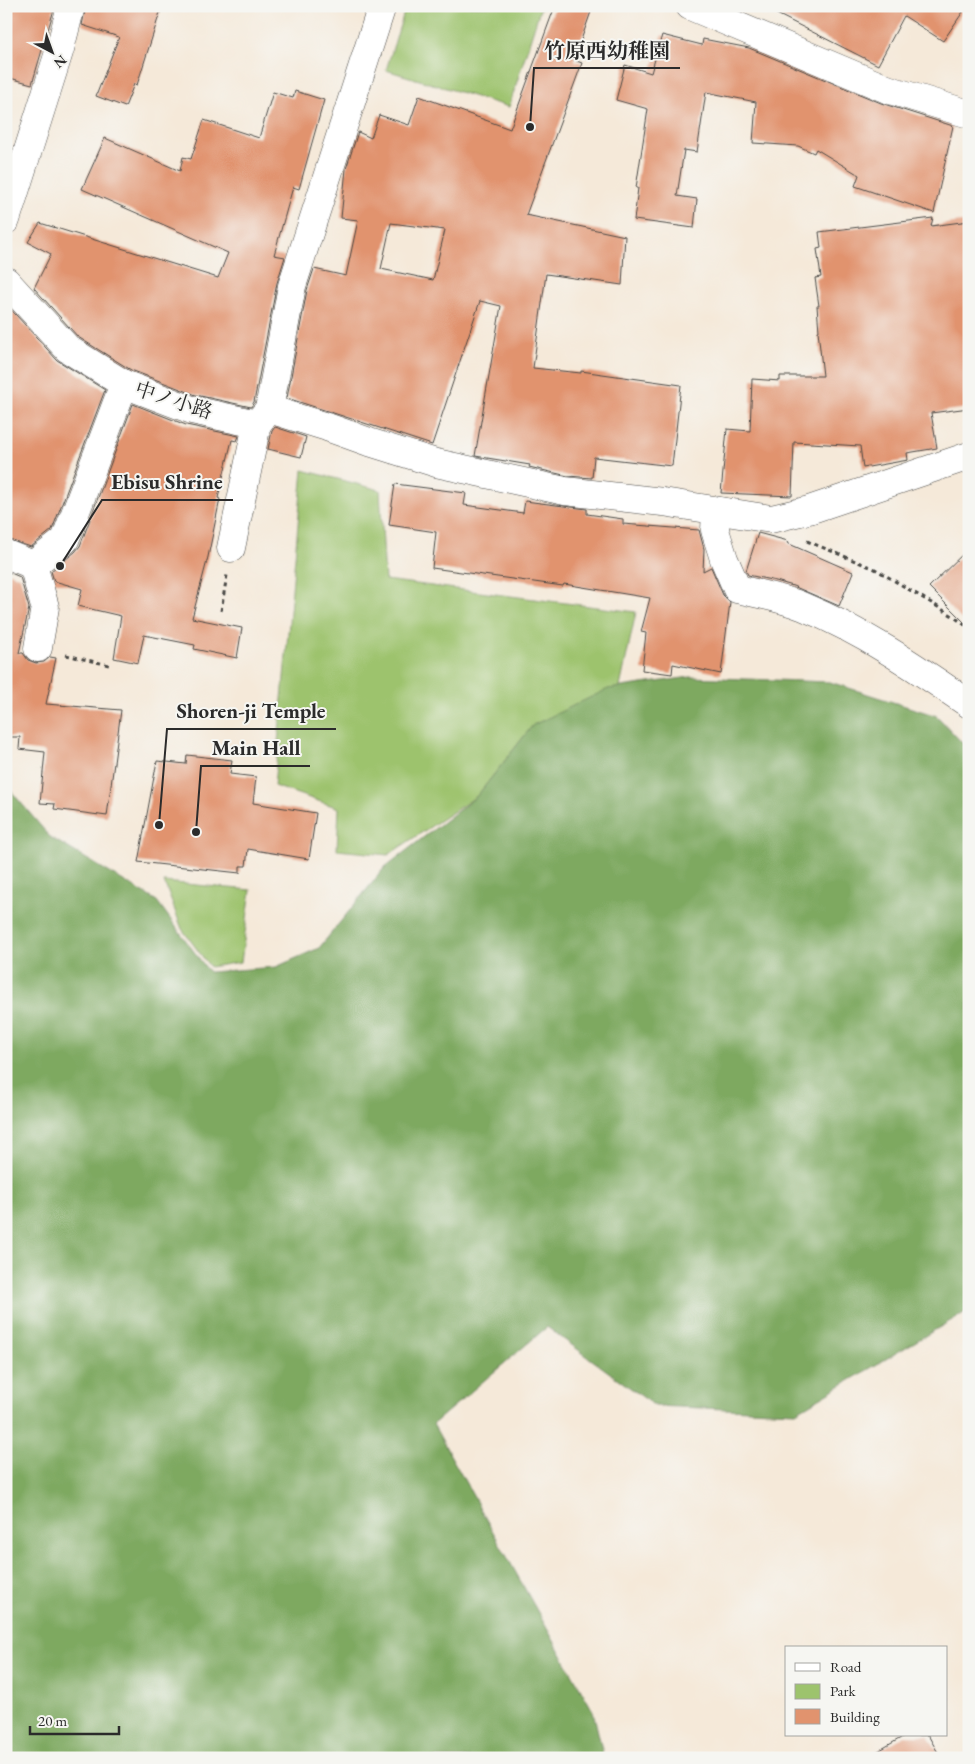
<svg xmlns="http://www.w3.org/2000/svg" width="975" height="1764" viewBox="0 0 975 1764" font-family="'EB Garamond','Noto Serif JP',serif">
<style>
.green{fill:#9dc36d;stroke:#64774c}
.forest{fill:#7ea960;stroke:#546a46}
.building{fill:#e1936e;fill-rule:evenodd}
.lines{fill:none;stroke-linecap:round;stroke-linejoin:round}
.minor-casing{stroke:#494845;stroke-width:29}
.path{stroke:#494845;stroke-width:3;stroke-dasharray:4 4;stroke-linecap:butt}
.minor{stroke:#fff;stroke-width:28}
.labels{text-anchor:middle;dominant-baseline:central;stroke-width:4;stroke-linejoin:round;paint-order:stroke}
.street-label{font-size:20px;fill:#2b2b2b;stroke:#f6f6f2}
.leader{fill:none;stroke:#2b2b2b;stroke-width:2}
.callout-dot{fill:#2b2b2b;stroke:#f6f6f2;stroke-width:2}
.callout-label{font-size:21px;text-anchor:middle;font-weight:bold;fill:#2b2b2b;stroke:#f6f6f2;stroke-width:4;stroke-linejoin:round;paint-order:stroke}
</style>
<rect width="100%" height="100%" fill="#f6f6f2"/>
<filter id="ink" filterUnits="userSpaceOnUse"><feTurbulence type="fractalNoise" baseFrequency=".02" numOctaves="2"/><feDisplacementMap in="SourceGraphic" scale="10" xChannelSelector="R" yChannelSelector="G"/><feConvolveMatrix kernelMatrix="1 2 1 2 8 2 1 2 1" color-interpolation-filters="sRGB"/></filter>
<filter id="wash" filterUnits="userSpaceOnUse"><feTurbulence type="fractalNoise" baseFrequency=".0096" numOctaves="4" result="noise"/><feDisplacementMap in="SourceGraphic" scale="20" xChannelSelector="R" yChannelSelector="G"/><feGaussianBlur stdDeviation="1.12" result="paint"/><feColorMatrix in="noise" values="0 0 0 0 0 0 0 0 0 0 0 0 0 0 0 0 0 1.4 0 .05"/><feComposite in="paint" operator="in"/></filter>
<g filter="url(#wash)">
<rect width="100%" height="100%" fill="#f5e9d9"/>
<g class="green">
<path d="M 406,6 L 541,6 L 509,107 L 386,70 Z"/>
<path d="M 303,470 L 380,490 L 385,580 L 636,612 L 620,687 L 533,725 L 477,796 L 388,855 L 337,850 L 339,808 L 274,786 Z"/>
<path d="M 164,882 L 251,890 L 241,962 L 210,967 L 182,929 Z"/>
</g>
<path class="forest" d="M 690,677 L 830,682 L 937,716 L 969,750 L 969,1310 L 796,1412 L 655,1406 L 547,1327 L 433,1424 L 593,1711 L 604,1758 L 6,1758 L 6,785 L 50,837 L 157,901 L 209,972 L 276,967 L 319,948 L 385,867 L 477,796 L 533,725 L 608,689 Z"/>
<g id="blocks">
<g class="building">
<path d="M 6,6 L 55,6 L 32,84 L 6,77 Z"/>
<path d="M 86,6 L 162,6 L 137,85 L 134,84 L 125,107 L 96,96 L 119,37 L 82,25 Z"/>
<path d="M 555,6 L 593,6 L 574,60 L 582,63 L 526,215 L 625,236 L 622,285 L 546,274 L 533,368 L 581,373 L 581,371 L 681,385 L 672,466 L 594,457 L 592,478 L 568,476 L 529,467 L 530,465 L 475,456 L 501,306 L 480,301 L 432,445 L 287,398 L 307,290 L 314,269 L 346,276 L 358,220 L 341,218 L 346,169 L 358,132 L 371,138 L 379,115 L 409,125 L 419,96 L 510,129 ZM 391,223 L 445,230 L 433,280 L 381,269 Z"/>
<path d="M 761,6 L 967,6 L 943,41 L 904,16 L 878,65 Z"/>
<path d="M 662,35 L 702,45 L 703,39 L 749,48 L 881,103 L 953,126 L 934,213 L 855,186 L 859,175 L 816,149 L 814,153 L 798,146 L 753,143 L 756,102 L 706,92 L 697,152 L 684,150 L 677,196 L 697,199 L 694,228 L 634,220 L 638,188 L 636,188 L 648,109 L 616,100 L 625,65 L 651,73 Z"/>
<path d="M 295,91 L 324,100 L 299,189 L 293,187 L 274,255 L 285,257 L 277,283 L 254,402 L 251,407 L 196,395 L 131,370 L 78,337 L 34,288 L 51,254 L 28,242 L 40,223 L 218,278 L 228,253 L 82,189 L 105,138 L 180,171 L 183,157 L 191,159 L 204,120 L 259,138 L 273,92 L 293,98 Z"/>
<path d="M 933,218 L 931,226 L 969,221 L 969,408 L 931,413 L 937,448 L 907,453 L 908,460 L 863,468 L 860,446 L 794,442 L 792,496 L 721,493 L 727,429 L 750,431 L 752,379 L 780,381 L 780,376 L 823,376 L 818,331 L 819,331 L 817,306 L 819,306 L 815,278 L 821,277 L 817,249 L 821,248 L 819,232 Z"/>
<path d="M 6,304 L 57,360 L 105,390 L 52,530 L 31,547 L 6,539 Z"/>
<path d="M 133,404 L 186,425 L 239,436 L 237,441 L 232,440 L 218,498 L 220,499 L 208,557 L 192,618 L 242,628 L 237,658 L 194,649 L 195,645 L 144,635 L 138,663 L 114,658 L 121,616 L 78,606 L 82,589 L 54,581 L 51,571 L 75,552 L 80,546 Z"/>
<path d="M 275,427 L 306,437 L 301,457 L 268,449 L 272,431 Z"/>
<path d="M 395,484 L 466,493 L 464,505 L 523,513 L 525,501 L 587,509 L 587,514 L 623,519 L 623,524 L 699,530 L 704,549 L 703,571 L 711,567 L 723,595 L 730,602 L 721,674 L 673,664 L 672,674 L 642,670 L 646,633 L 641,632 L 650,598 L 564,584 L 563,586 L 432,568 L 436,532 L 389,525 Z"/>
<path d="M 758,533 L 788,541 L 787,543 L 853,572 L 839,606 L 793,586 L 776,581 L 748,575 L 746,571 Z"/>
<path d="M 969,548 L 969,627 L 929,587 Z"/>
<path d="M 6,571 L 20,577 L 29,608 L 19,653 L 23,653 L 28,660 L 36,663 L 44,662 L 50,657 L 56,658 L 46,704 L 121,710 L 107,816 L 54,809 L 55,804 L 40,803 L 45,752 L 19,749 L 20,737 L 6,737 Z"/>
<path d="M 187,755 L 232,760 L 230,774 L 256,777 L 253,803 L 316,813 L 309,859 L 248,849 L 246,866 L 240,866 L 240,873 L 138,862 L 157,761 L 186,764 Z"/>
<path d="M 906,1735 L 928,1735 L 941,1758 L 866,1758 Z"/>
</g>
</g>
</g>
<g filter="url(#ink)">
<use href="#blocks" fill-opacity="0" stroke="#494845" stroke-width="1"/>
<g class="lines">
<defs>
<g id="minor">
<path d="M 690,6 L 887,89 L 969,114"/>
<path d="M 6,220 L 60,49 L 71,6"/>
<path d="M 6,281 L 68,349 L 124,384 L 192,410 L 257,424 L 269,409 L 327,427 L 369,442 L 436,463 L 565,491 L 663,502 L 771,519 L 809,510 L 969,456"/>
<path d="M 269,409 L 292,286 L 382,6"/>
<path d="M 716,512 L 715,530 L 724,559 L 737,589 C 759,594 783,598 804,607 C 862,631 917,668 969,704"/>
<path d="M 231,548 L 257,424"/>
<path d="M 6,554 L 33,565"/>
<path d="M 33,565 L 65,540 L 124,384"/>
<path d="M 33,565 L 45,607 L 38,648"/>
</g>
</defs>
<use href="#minor" class="minor-casing"/>
<g class="path">
<path d="M 807,541 L 875,569 L 953,616 L 969,628"/>
<path d="M 221,611 L 227,575"/>
<path d="M 66,655 L 109,665"/>
</g>
<use href="#minor" class="minor"/>
</g>
</g>
<g class="labels">
<g class="street-label">
<text transform="translate(174 400) rotate(18)">中ノ小路</text>
</g>
</g>
<path class="leader" d="M530 127L534 68H680M60 566L102 500H233M159 825L167 729H336M196 832L201 766H310"/>
<g class="callout-dot">
<circle cx="530" cy="127" r="5"/>
<circle cx="60" cy="566" r="5"/>
<circle cx="159" cy="825" r="5"/>
<circle cx="196" cy="832" r="5"/>
</g>
<g class="callout-label">
<text x="607" y="58">竹原西幼稚園</text>
<text x="167" y="489">Ebisu Shrine</text>
<text x="251" y="718">Shoren-ji Temple</text>
<text x="256" y="755">Main Hall</text>
</g>
<rect width="975" height="1764" fill="none" stroke="#f6f6f2" stroke-width="25"/>
<rect x="785" y="1646" width="162" height="90" fill="#f6f6f2" stroke="#a5a5a2"/>
<rect x="795" y="1663" width="25" height="8" fill="#ffffff" stroke="#a5a5a2"/>
<text x="830" y="1672" font-size="15" fill="#2b2b2b">Road</text>
<rect x="795" y="1684" width="25" height="15" fill="#9dc36d" stroke="#a5a5a2"/>
<text x="830" y="1696" font-size="15" fill="#2b2b2b">Park</text>
<rect x="795" y="1709" width="25" height="15" fill="#e1936e" stroke="#a5a5a2"/>
<text x="830" y="1722" font-size="15" fill="#2b2b2b">Building</text>
<g transform="translate(52 52) rotate(139)" stroke="#f6f6f2" stroke-width="4" paint-order="stroke">
<path d="M0-4L9 19L0 12L-9 19Z" fill="#2b2b2b"/>
<text y="-8" font-size="14" font-weight="bold" text-anchor="middle" fill="#2b2b2b">N</text>
</g>
<path d="M30 1726v8h89v-8" fill="none" stroke="#2b2b2b" stroke-width="2.5"/>
<text x="38" y="1726" font-size="15" fill="#2b2b2b" stroke="#f6f6f2" stroke-width="4" paint-order="stroke">20 m</text>
</svg>
